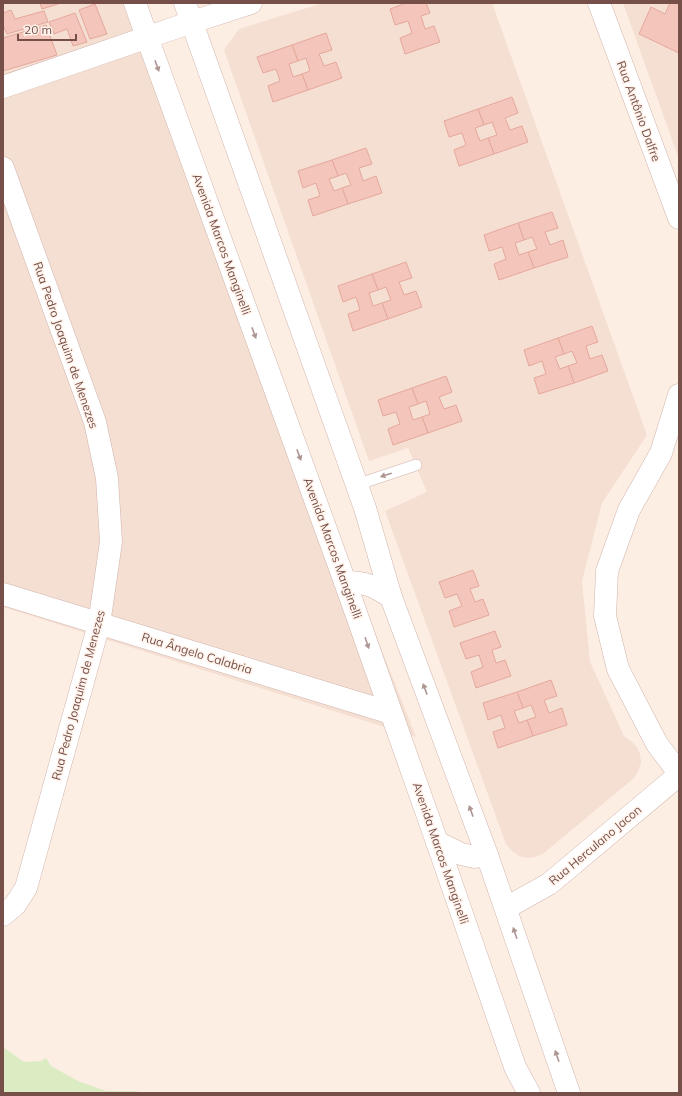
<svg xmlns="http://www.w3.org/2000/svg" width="682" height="1096" viewBox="0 0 682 1096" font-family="Mulish,sans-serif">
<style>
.residential{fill:#f5ded2}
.green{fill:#dbebc2}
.building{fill:#f3c5bb;stroke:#e6a89b}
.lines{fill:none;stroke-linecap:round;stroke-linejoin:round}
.lane-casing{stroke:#d1b5ad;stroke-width:12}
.street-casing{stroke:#d1b5ad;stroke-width:23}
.lane{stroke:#fff;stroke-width:11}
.street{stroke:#fff;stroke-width:22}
.oneway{fill:#ad9592}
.labels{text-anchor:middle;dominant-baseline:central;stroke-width:3;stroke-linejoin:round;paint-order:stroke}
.street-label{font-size:12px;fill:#764f49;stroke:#fff3eb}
</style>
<rect width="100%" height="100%" fill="#fdeee4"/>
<g class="residential">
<path d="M 3,3 L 128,3 L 416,737 L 3,607 Z"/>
<path d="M 323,3 L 492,3 L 647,435 L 602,503 L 582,581 L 590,662 L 624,736 L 631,741 L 637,747 L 640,754 L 641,763 L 638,771 L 634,778 L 543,854 L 535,857 L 527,858 L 519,856 L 512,851 L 506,844 L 385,511 L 427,492 L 408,448 L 369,461 L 224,50 L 239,29 Z"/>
<path d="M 623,3 L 679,3 L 679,159 Z"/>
</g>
<path class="green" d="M 3,1047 L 24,1062 L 41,1061 L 46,1058 L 51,1066 L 78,1081 L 106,1091 L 136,1091 L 141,1093 L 3,1093 Z"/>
<g class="building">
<path d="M 40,3 L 61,3 L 42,9 Z"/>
<path d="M 406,3 L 426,3 L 430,13 L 421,16 L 425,29 L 434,26 L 440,42 L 405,54 L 400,38 L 412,33 L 408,21 L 395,25 L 390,9 Z"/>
<path d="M 670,3 L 679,3 L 679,53 L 639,34 L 651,7 L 665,14 Z"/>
<path d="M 95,4 L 107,34 L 90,39 L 79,10 Z"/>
<path d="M 11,10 L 15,19 L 44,11 L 48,22 L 7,34 L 3,25 L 3,13 Z"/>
<path d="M 75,13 L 87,42 L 73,46 L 67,29 L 54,34 L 49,22 Z"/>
<path d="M 46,25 L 57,55 L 3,71 L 3,38 Z"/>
<path d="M 326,33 L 332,50 L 319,54 L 324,66 L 336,62 L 342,78 L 308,90 L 302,74 L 310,71 L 306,58 L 298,61 L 292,45 Z"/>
<path d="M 292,45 L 298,61 L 289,64 L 293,77 L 302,74 L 308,90 L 273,102 L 268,86 L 280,81 L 276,69 L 263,73 L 257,57 Z"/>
<path d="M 512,97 L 518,113 L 505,118 L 510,130 L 522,126 L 528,142 L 494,154 L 488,138 L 497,135 L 492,122 L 484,125 L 478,109 Z"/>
<path d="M 478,109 L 484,125 L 475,128 L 480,141 L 488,138 L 494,154 L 459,166 L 454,150 L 466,145 L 462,133 L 449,137 L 444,121 Z"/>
<path d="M 366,148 L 372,164 L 359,168 L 363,181 L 376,176 L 382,193 L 348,204 L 342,188 L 351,185 L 346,173 L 338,176 L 332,160 Z"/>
<path d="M 332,160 L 338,176 L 329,179 L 334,191 L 342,188 L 348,204 L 313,216 L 308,200 L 320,196 L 316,183 L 303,188 L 298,171 Z"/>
<path d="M 552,212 L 558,228 L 545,232 L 550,245 L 563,240 L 568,257 L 534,268 L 528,252 L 537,249 L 532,237 L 524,240 L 518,223 Z"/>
<path d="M 518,223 L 524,240 L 515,243 L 519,255 L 528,252 L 534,268 L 499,280 L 494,264 L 506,259 L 502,247 L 489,251 L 484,235 Z"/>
<path d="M 406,262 L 412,278 L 399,282 L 404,295 L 416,291 L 422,307 L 388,319 L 382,303 L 391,300 L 386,287 L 378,290 L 372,274 Z"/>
<path d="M 372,274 L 378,290 L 369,293 L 373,306 L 382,303 L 388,319 L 353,331 L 348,314 L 360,310 L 356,297 L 343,302 L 338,286 Z"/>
<path d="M 592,326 L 598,342 L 586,346 L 590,359 L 602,355 L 608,371 L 574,383 L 568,366 L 577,363 L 572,351 L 564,354 L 558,338 Z"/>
<path d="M 558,338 L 564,354 L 555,357 L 560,369 L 568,366 L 574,383 L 539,394 L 534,378 L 546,374 L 542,361 L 529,366 L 524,350 Z"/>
<path d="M 446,376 L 452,392 L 439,397 L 444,409 L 456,405 L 462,421 L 428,433 L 422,417 L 430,414 L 426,401 L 418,404 L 412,388 Z"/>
<path d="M 412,388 L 418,404 L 409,407 L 413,420 L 422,417 L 428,433 L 393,445 L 388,429 L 400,424 L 396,412 L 383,416 L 378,400 Z"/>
<path d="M 473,570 L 479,586 L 470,589 L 475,602 L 483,599 L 489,615 L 454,627 L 449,611 L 462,606 L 457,594 L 445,598 L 439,582 Z"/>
<path d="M 495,631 L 501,647 L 492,650 L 496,663 L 505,660 L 511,676 L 476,688 L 471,672 L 483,667 L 479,655 L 466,659 L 460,643 Z"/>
<path d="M 551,680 L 557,696 L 544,700 L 549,713 L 562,708 L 567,725 L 533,736 L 527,720 L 536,717 L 531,705 L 523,708 L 517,692 Z"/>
<path d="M 517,692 L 523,708 L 514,711 L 519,723 L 527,720 L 533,736 L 498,748 L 493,732 L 505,728 L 501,715 L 488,720 L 483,703 Z"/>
</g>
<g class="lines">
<defs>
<path id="lane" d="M 356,485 L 416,465"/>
<g id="street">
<path d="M 135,3 L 147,37 L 345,582 L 437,842 L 515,1067 L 529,1093"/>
<path d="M 185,3 L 365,508 L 391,597 L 487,855 L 569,1093"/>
<path d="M 599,3 L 679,218"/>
<path d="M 3,87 L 192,22 L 251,3"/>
<path d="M 3,168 L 95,422 L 107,478 L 111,542 L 99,624 L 26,888 L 15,905 L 3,915"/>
<path d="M 679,395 L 661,453 L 629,510 L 607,571 L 605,616 L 618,669 L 657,744 L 679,773"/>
<path d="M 345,582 C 366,582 374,586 391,597"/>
<path d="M 3,594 L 391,713"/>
<path d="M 437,842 L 461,854 L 475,857 L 487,855"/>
<path d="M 506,908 L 549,884 L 679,775"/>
</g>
</defs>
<use href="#lane" class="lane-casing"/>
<use href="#street" class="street-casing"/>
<use href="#lane" class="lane"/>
<use href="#street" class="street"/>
</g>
<defs><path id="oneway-solid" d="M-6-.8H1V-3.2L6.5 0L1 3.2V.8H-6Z"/></defs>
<g class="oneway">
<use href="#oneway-solid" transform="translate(157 66) rotate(70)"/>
<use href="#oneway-solid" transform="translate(254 333) rotate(70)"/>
<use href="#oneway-solid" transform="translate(299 455) rotate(70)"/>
<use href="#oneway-solid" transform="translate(386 475) rotate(162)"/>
<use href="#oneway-solid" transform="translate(367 643) rotate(71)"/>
<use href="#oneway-solid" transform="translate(425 689) rotate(-110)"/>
<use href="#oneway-solid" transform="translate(471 811) rotate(-110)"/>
<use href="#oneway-solid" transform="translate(515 933) rotate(-109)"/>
<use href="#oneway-solid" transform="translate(557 1056) rotate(-109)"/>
</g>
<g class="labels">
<g class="street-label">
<text transform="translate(639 111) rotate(70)">Rua Antônio Dalfre</text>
<text transform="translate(222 244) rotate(70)">Avenida Marcos Manginelli</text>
<text transform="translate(66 345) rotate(71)">Rua Pedro Joaquim de Menezes</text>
<text transform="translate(333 548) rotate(70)">Avenida Marcos Manginelli</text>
<text transform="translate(197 653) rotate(17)">Rua Ângelo Calabria</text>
<text transform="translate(78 695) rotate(-75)">Rua Pedro Joaquim de Menezes</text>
<text transform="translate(595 845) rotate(-40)">Rua Herculano Jacon</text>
<text transform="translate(441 853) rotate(71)">Avenida Marcos Manginelli</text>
</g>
</g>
<rect width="682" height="1096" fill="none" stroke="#764f49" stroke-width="8"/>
<path d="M18 34v6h58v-6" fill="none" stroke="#764f49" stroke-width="2"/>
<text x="24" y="34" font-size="12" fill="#764f49" stroke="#fff3eb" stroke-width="3" paint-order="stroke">20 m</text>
</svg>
